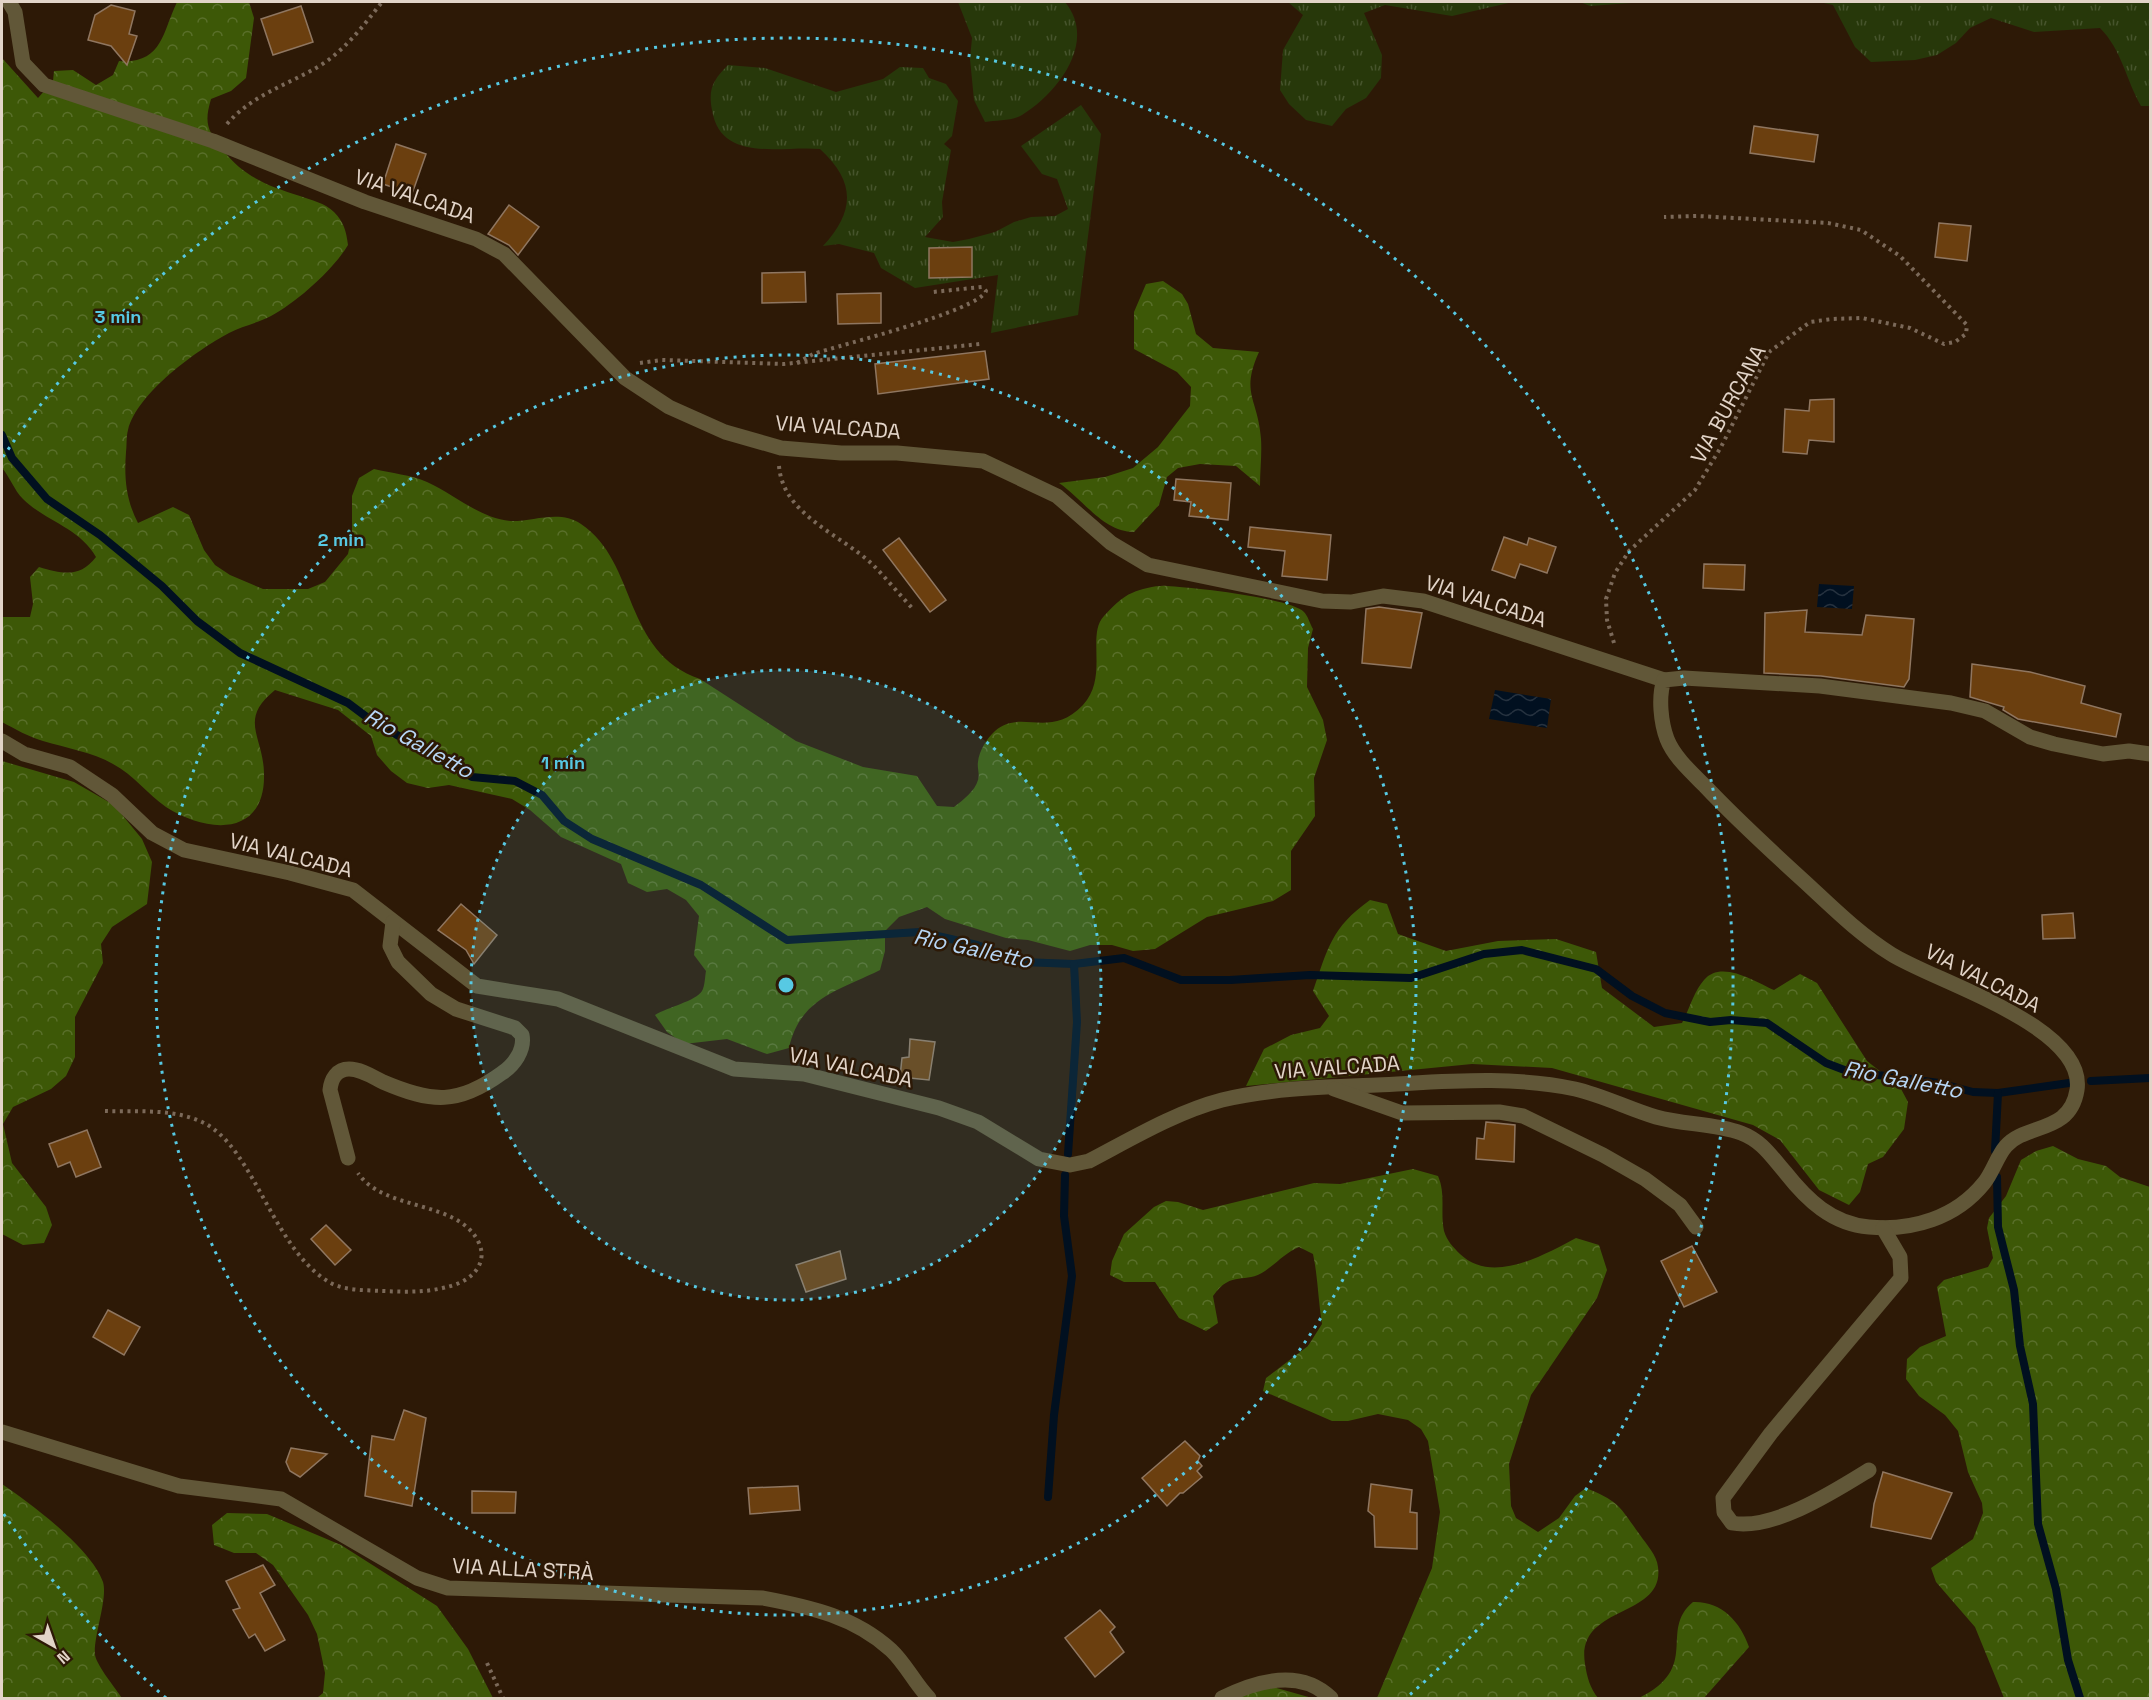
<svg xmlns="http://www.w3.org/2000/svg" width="2152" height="1700" viewBox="0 0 2152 1700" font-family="'Space Grotesk',sans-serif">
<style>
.grass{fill:url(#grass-tufts)}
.forest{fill:url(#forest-crowns)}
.water{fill:url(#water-waves)}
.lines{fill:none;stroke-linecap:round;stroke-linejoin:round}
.stream{stroke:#011020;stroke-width:8}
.building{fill:#6b3f0f;stroke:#8f7660;stroke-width:1.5}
.path{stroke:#7b6959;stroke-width:4;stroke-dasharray:3 4.5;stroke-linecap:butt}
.minor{stroke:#615738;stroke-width:15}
.ring{fill:none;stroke:#57c9e3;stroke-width:3;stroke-dasharray:3 6}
.labels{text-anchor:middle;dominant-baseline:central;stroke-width:5;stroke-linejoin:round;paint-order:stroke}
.street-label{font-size:21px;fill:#e2d4c8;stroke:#2d1906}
.water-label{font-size:22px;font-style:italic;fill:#b7d6f5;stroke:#2d1906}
.centre{fill:#57c9e3;stroke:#2d1906;stroke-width:3}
.ring-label{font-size:18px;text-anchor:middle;font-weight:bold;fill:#57c9e3;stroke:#2d1906;stroke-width:5;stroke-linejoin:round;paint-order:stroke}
</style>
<defs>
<pattern id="grass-tufts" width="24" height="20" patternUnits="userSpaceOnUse" patternTransform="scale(1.5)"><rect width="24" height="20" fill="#27380a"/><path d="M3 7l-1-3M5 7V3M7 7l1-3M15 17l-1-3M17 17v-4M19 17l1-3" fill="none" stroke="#46542c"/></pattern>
<pattern id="forest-crowns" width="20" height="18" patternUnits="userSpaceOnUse" patternTransform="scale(1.5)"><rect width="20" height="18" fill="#3d5807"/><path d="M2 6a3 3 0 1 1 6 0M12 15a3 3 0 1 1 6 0" fill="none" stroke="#596f2a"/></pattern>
<pattern id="water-waves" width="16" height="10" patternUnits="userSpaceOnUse" patternTransform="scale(1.5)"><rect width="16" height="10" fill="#011020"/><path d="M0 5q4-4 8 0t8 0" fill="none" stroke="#26323f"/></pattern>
</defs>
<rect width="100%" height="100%" fill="#2d1906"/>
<g class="grass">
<path d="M 958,2 L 1065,2 C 1098,42 1057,93 1022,115 C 1012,121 996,120 985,122 L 974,100 L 970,59 L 972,38 Z"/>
<path d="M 1288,2 L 1513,2 L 1452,16 L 1385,5 L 1364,13 L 1382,55 L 1381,78 L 1366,98 L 1346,109 L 1332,126 L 1306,120 L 1289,104 L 1280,90 L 1283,50 L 1303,15 Z"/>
<path d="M 1580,2 L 1645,2 L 1590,6 Z"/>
<path d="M 1819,2 L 2150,2 L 2150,106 L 2141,106 C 2126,80 2122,50 2100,28 L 2034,32 L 1991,18 L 1970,28 L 1956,43 L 1937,55 L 1915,60 L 1871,62 L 1855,47 L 1833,5 Z"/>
<path d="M 728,65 L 765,68 L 836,92 L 883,79 L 900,67 L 923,68 L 929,78 L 946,84 L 958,101 L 952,136 L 944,144 L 951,150 L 942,202 L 943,217 L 925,237 L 953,242 L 969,239 L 995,232 L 1014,222 L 1031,217 L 1055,216 L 1068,209 L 1057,179 L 1042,174 L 1021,146 L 1081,105 L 1101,134 L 1078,315 L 991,333 L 998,275 L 915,288 L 881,268 L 874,253 L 839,244 L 823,246 C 855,211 856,182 820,149 C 782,145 721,164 712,110 C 708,89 713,80 728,65 Z"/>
</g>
<g class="forest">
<path d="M 177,2 L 249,2 L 254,18 L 246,78 L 231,91 L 211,99 C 204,123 207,130 223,150 C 244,177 268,186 300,196 C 311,200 325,203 334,212 C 344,222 346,231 348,245 C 333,270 297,302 271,316 C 258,323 242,326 229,333 C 197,350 137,393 128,430 C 126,437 127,445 126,452 C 124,478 126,500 138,523 L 173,507 L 189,515 L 204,550 L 215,565 L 230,575 L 263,589 L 308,589 L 325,582 L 348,554 L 352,535 L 352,496 L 359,478 L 374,469 C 391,473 411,475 427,482 C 454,494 479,518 510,521 C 533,522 559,509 581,524 C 638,562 622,652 700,679 L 796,741 L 863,767 L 917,776 L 937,806 L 954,807 C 963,800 975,791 978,780 C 980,775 977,768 978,762 C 979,751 987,738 995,731 C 1020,708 1050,740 1083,705 C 1109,677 1086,635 1104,616 C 1110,609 1123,596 1132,593 C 1141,589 1158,585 1167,586 C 1190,587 1291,598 1304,612 C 1308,616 1310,624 1313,629 L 1308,648 L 1307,687 L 1323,720 L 1327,740 L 1314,778 L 1315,816 L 1291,851 L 1291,890 L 1273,901 L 1207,917 L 1155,949 L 1133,951 L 1112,945 L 1090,945 L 1070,951 L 1028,940 L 1006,938 L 945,919 L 927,907 L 899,917 L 885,931 L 885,951 L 880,970 C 838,991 800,998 789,1048 L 767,1054 L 727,1039 L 684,1044 L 667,1032 L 655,1015 C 668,1007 696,1001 702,991 C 705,986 705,976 706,971 L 694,955 L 699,916 L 686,900 L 667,889 L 647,892 L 628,883 L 621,864 L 561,837 L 530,810 L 512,799 L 449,785 L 428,788 L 407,783 L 391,771 L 377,755 L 371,736 L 338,710 L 275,690 C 238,720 263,735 264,773 C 266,837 208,834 166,807 C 147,794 134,775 113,764 C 92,752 66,748 43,741 C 29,737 15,729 2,722 L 2,617 L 30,617 L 33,604 L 30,577 L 39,567 C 63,574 80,578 96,557 C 80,528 45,521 23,499 C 14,490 10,477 2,468 L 2,58 L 38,98 L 53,81 L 54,71 L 73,70 L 96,85 L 113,75 L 119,61 C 162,64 162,34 177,2 Z"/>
<path d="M 1163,281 L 1182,294 L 1188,304 L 1196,334 L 1213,348 L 1259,352 C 1240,394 1258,398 1261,439 C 1262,454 1260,471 1260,486 L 1236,466 L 1200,464 L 1178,468 L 1167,477 L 1159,505 L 1134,532 C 1103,532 1083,499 1059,483 L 1105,477 L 1133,468 L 1158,447 L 1190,406 L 1191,387 L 1177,372 L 1134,349 L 1134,312 L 1146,284 Z"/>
<path d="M 2,761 L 74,782 L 114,805 L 142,839 L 152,862 L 147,904 L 112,927 L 101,944 L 103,963 L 75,1017 L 75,1057 L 66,1076 L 51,1089 L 13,1107 L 3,1124 L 12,1163 L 46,1207 L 52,1225 L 44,1243 L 23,1245 L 2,1234 Z"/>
<path d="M 1370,900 L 1387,904 L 1398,934 L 1446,951 L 1498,941 L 1556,939 L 1596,952 L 1602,988 L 1654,1027 L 1682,1023 C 1689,1010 1694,991 1704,980 C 1721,959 1756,982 1774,990 L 1800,974 L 1817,983 L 1867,1061 L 1900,1087 L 1908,1102 L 1904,1129 L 1883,1157 L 1868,1164 L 1860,1192 L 1849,1205 L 1819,1190 L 1780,1140 L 1753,1125 L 1552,1068 L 1472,1064 L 1246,1086 L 1264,1049 L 1291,1035 L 1320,1028 L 1329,1016 L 1313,991 C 1328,948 1331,928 1370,900 Z"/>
<path d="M 2053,1146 L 2078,1159 L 2106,1166 L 2120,1177 L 2150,1187 L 2150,1698 L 2004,1698 L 1975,1627 L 1936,1582 L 1931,1568 L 1973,1539 L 1983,1513 L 1982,1503 L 1968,1472 L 1958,1431 L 1945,1415 L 1919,1396 L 1906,1379 L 1907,1359 L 1920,1347 L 1946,1336 L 1937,1287 L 1944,1280 L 1988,1267 L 1993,1258 L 1987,1228 L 1989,1218 L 2006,1196 L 2021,1160 L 2036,1151 Z"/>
<path d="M 1413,1169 L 1438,1176 C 1446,1194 1440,1212 1444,1231 C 1447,1241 1453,1247 1460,1254 C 1492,1285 1544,1255 1576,1238 L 1599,1245 L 1607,1270 L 1597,1298 L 1531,1395 L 1509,1464 L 1511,1506 L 1516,1518 L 1538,1532 L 1559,1518 L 1575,1496 L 1586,1488 C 1620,1502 1619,1506 1640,1535 C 1646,1544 1657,1555 1658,1567 C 1665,1619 1575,1604 1585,1664 C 1587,1677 1590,1688 1598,1698 L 1377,1698 L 1432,1568 L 1440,1512 L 1428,1441 L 1421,1429 L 1408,1420 L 1378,1414 L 1348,1421 L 1332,1421 L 1263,1391 L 1266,1378 L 1308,1346 L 1322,1324 C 1318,1300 1318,1277 1313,1254 L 1299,1247 C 1285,1253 1278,1262 1265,1271 C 1245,1285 1232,1269 1213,1296 L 1218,1323 L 1206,1331 L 1179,1318 L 1155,1282 L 1124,1282 L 1110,1275 L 1112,1261 L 1124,1234 L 1154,1207 L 1166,1201 L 1178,1202 L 1203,1210 L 1314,1183 L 1340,1184 Z"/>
<path d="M 2,1484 C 30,1503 92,1549 103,1582 C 108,1599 93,1637 95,1655 C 97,1666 116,1689 122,1698 L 2,1698 Z"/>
<path d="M 227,1513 L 267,1514 L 341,1545 L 437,1606 L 468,1649 L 493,1698 L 317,1698 L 323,1693 L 325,1673 L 317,1634 L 308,1615 L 273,1565 L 256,1553 L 234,1553 L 214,1545 L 212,1525 Z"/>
<path d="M 1693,1602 C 1721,1601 1740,1621 1749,1647 L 1704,1698 L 1639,1698 C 1702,1667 1658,1631 1693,1602 Z"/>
<path d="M 1273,1687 L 1312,1698 L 1229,1698 Z"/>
</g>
<g class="water">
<path d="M 1819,584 L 1854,586 L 1852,609 L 1817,607 Z"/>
<path d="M 1495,690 L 1551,699 L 1547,728 L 1489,719 Z"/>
</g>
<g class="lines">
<g class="stream">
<path d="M 2,435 L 12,458 L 47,499 L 100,535 L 162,586 L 197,621 L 240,653 L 348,703 L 372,721 L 472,777 L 515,781 L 542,795 L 564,821 L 592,839 L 701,885 L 787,940 L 920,932 L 977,945 L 1022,962 L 1074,964 L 1124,958 L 1181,980 L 1230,980 L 1310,975 L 1411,978 L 1484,954 L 1522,950 L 1596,969 L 1632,996 L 1665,1013 L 1710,1022 L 1731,1020 L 1767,1023 L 1826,1063 L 1847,1071 L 1939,1083 L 1973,1092 L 1998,1093 L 2069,1083"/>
<path d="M 2091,1081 L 2150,1078"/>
<path d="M 1995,1151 L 1998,1093"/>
<path d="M 1068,1154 L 1077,1022 L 1074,964"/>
<path d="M 1997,1177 L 1998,1227 L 2014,1290 L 2020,1346 L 2033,1404 L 2038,1524 L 2056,1589 L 2068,1660 L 2080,1698"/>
<path d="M 1048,1497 L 1054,1415 L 1072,1276 L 1064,1216 L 1065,1175"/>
</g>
</g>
<g class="building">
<path d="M 111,5 L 135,11 L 129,34 L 137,36 L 127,65 L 111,46 L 88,40 L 95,15 Z"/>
<path d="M 301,6 L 313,42 L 273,55 L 261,19 Z"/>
<path d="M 1754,126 L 1818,135 L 1814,162 L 1750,153 Z"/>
<path d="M 396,144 L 426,154 L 412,194 L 383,184 Z"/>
<path d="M 509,205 L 539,227 L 518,255 L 509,245 L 488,234 Z"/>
<path d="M 1939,223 L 1971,226 L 1967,261 L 1935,257 Z"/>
<path d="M 972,247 L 972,277 L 929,278 L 929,248 Z"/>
<path d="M 805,272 L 806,302 L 762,303 L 762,273 Z"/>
<path d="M 881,293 L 881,323 L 838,324 L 837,294 Z"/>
<path d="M 985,351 L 989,379 L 878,394 L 875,364 Z"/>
<path d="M 1834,399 L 1834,442 L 1809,440 L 1807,454 L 1783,452 L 1785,409 L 1809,411 L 1810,400 Z"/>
<path d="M 1176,479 L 1231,483 L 1228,520 L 1189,516 L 1191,502 L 1174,500 Z"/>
<path d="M 1250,527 L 1331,535 L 1327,580 L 1282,576 L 1285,551 L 1248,547 Z"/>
<path d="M 1504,537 L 1527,545 L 1529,538 L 1556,547 L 1547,573 L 1520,564 L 1515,578 L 1492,570 Z"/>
<path d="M 899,538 L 946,600 L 930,612 L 883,550 Z"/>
<path d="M 1704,564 L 1745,565 L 1744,590 L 1703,588 Z"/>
<path d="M 1379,607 L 1422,613 L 1411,668 L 1362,663 L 1366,609 Z"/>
<path d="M 1807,610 L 1805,632 L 1862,635 L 1866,615 L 1914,619 L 1909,679 L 1904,687 L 1821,676 L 1764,673 L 1765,613 Z"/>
<path d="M 1972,664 L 2030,672 L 2085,686 L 2081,703 L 2121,714 L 2116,737 L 2018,719 L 2003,710 L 2004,707 L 1970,697 Z"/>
<path d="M 461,904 L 497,935 L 474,964 L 466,950 L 438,930 Z"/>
<path d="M 2073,913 L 2075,938 L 2043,939 L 2042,915 Z"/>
<path d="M 910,1039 L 935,1042 L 929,1080 L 900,1077 L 902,1058 L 909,1057 Z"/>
<path d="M 1486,1122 L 1515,1125 L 1514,1162 L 1476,1159 L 1477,1138 L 1484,1139 Z"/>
<path d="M 87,1130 L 101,1167 L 76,1177 L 70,1162 L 58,1167 L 49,1144 Z"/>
<path d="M 326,1225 L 351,1250 L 335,1265 L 311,1239 Z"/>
<path d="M 1692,1246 L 1717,1292 L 1684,1307 L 1661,1261 Z"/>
<path d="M 840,1251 L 846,1279 L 806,1292 L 796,1265 Z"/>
<path d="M 108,1310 L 140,1327 L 124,1355 L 93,1337 Z"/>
<path d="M 404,1410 L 426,1418 L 412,1506 L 365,1496 L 372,1436 L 394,1440 Z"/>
<path d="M 1185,1441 L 1200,1456 L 1198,1461 L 1202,1466 L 1197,1471 L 1202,1477 L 1183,1493 L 1180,1493 L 1167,1506 L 1142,1478 Z"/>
<path d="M 291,1448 L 327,1454 L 300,1477 L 290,1471 L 286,1462 Z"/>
<path d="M 1883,1472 L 1952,1493 L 1931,1539 L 1871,1527 L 1874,1504 Z"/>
<path d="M 1371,1484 L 1412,1490 L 1410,1512 L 1417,1513 L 1417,1549 L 1375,1547 L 1374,1516 L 1368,1511 Z"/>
<path d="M 798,1486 L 800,1510 L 750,1514 L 748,1488 Z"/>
<path d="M 472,1491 L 516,1492 L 515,1513 L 472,1513 Z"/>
<path d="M 263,1565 L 275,1585 L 260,1593 L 285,1640 L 265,1651 L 255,1634 L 249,1638 L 233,1610 L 240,1608 L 226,1581 Z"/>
<path d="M 1100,1610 L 1115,1627 L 1110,1632 L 1124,1652 L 1095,1677 L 1065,1638 Z"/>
</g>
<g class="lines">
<g class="path">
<path d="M 227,124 C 253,94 288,85 321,65 C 346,49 364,25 382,2"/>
<path d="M 640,363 L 662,360 L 784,364 L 980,344"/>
<path d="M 797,363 L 813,354 C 840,345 978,311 986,291 L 982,287 L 933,292"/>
<path d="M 779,466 C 783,515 840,534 872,564 C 886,578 899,594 913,609"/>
<path d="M 1614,643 L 1607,620 L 1606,599 L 1615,573 L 1629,551 L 1695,490 L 1721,447 L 1769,352 L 1810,322 L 1832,319 L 1862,318 L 1910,328 L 1944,344 L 1955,342 L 1966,334 L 1967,325 L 1900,256 L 1861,230 L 1828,223 L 1697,216 L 1664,217"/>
<path d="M 105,1111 C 137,1112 174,1108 204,1123 C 254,1148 273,1249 329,1282 C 344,1291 366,1290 382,1291 C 410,1292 428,1293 454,1285 C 473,1279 489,1262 478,1241 C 457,1200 383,1211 358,1173"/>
<path d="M 487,1663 L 503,1698"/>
</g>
<g class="minor">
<path d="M 9,2 L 15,12 L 23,63 L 44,85 L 213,141 L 365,202 L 476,239 L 504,254 L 625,378 L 669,407 L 725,432 L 781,448 L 841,453 L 897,453 L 983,461 L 1057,496 L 1111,543 L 1148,565 L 1322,601 L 1351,602 L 1383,596 L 1423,601 L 1664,680"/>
<path d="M 2,741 L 24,754 L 70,767 L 112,795 L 152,833 L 184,850 L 290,873 L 353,890 L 477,986 L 558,999 L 734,1069 L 804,1074 L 939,1108 L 978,1122 L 1039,1159 L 1070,1165 L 1089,1161 C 1131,1139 1176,1112 1222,1100 C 1272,1088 1326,1087 1377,1085 C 1441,1082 1511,1075 1575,1089 C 1602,1095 1629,1109 1656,1117 C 1684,1125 1714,1123 1741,1133 C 1762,1141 1771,1156 1785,1172 C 1807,1200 1832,1224 1869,1227 C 1912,1231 1956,1218 1984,1183 C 1993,1172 1997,1156 2006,1146 C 2026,1123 2070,1134 2077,1090 C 2087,1026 1933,981 1891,954 C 1859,934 1832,907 1805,882 C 1771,851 1737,820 1705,786 C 1692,773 1674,757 1667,739 C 1661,723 1658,697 1664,680 L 1684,678 L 1820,686 L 1951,703 L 1985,711 L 2030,737 L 2054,744 L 2103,754 L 2129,751 L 2150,754"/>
<path d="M 1334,1089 L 1402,1113 L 1499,1112 L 1523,1116 L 1603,1155 L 1645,1179 L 1680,1205 L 1696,1227"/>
<path d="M 348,1158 L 330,1090 C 331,1079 337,1069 349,1069 C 361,1069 373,1077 383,1082 C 432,1103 458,1105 502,1073 C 514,1065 525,1050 522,1035 L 515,1028 L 456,1009 L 431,994 L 398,962 L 390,946 L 393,922"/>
<path d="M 2,1432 L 179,1486 L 281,1499 L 417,1578 L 448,1588 L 763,1598 C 811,1607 855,1617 891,1650 C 906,1664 915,1684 929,1698"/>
<path d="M 1869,1470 C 1835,1491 1773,1531 1732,1523 L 1724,1512 L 1723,1498 L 1771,1433 L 1901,1278 L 1900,1257 L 1883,1228"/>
<path d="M 1222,1698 C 1256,1681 1300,1668 1331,1698"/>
</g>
</g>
<circle cx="786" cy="985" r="315" fill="#57c9e3" fill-opacity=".12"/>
<g class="ring">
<circle cx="786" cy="985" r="315"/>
<circle cx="786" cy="985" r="630"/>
<path d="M166 1698A945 945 0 0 1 3 1513M3 457A945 945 0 1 1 1406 1698"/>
</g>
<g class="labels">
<g class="street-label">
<text transform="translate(415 196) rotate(19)">VIA VALCADA</text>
<text transform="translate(1728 404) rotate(-61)">VIA BURCANA</text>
<text transform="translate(838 427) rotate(4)">VIA VALCADA</text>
<text transform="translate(1486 601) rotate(18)">VIA VALCADA</text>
<text transform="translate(291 855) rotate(14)">VIA VALCADA</text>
<text transform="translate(1983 978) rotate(27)">VIA VALCADA</text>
<text transform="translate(851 1067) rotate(12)">VIA VALCADA</text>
<text transform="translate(1337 1067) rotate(-4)">VIA VALCADA</text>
<text transform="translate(523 1569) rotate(3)">VIA ALLA STRÀ</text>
</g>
<g class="water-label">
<text transform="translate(419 743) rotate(29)">Rio Galletto</text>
<text transform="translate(973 948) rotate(12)">Rio Galletto</text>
<text transform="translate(1903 1079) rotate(11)">Rio Galletto</text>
</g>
</g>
<circle cx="786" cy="985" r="9" class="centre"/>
<g class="ring-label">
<text x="118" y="323">3 min</text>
<text x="341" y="546">2 min</text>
<text x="563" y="769">1 min</text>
</g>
<rect width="2152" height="1700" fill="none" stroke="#e2d4c8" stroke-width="6"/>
<g transform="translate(54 1646) rotate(140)" stroke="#2d1906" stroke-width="4.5" paint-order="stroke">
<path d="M0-4.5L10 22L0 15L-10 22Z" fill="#e2d4c8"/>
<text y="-9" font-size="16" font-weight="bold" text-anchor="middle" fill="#e2d4c8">N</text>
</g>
</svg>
